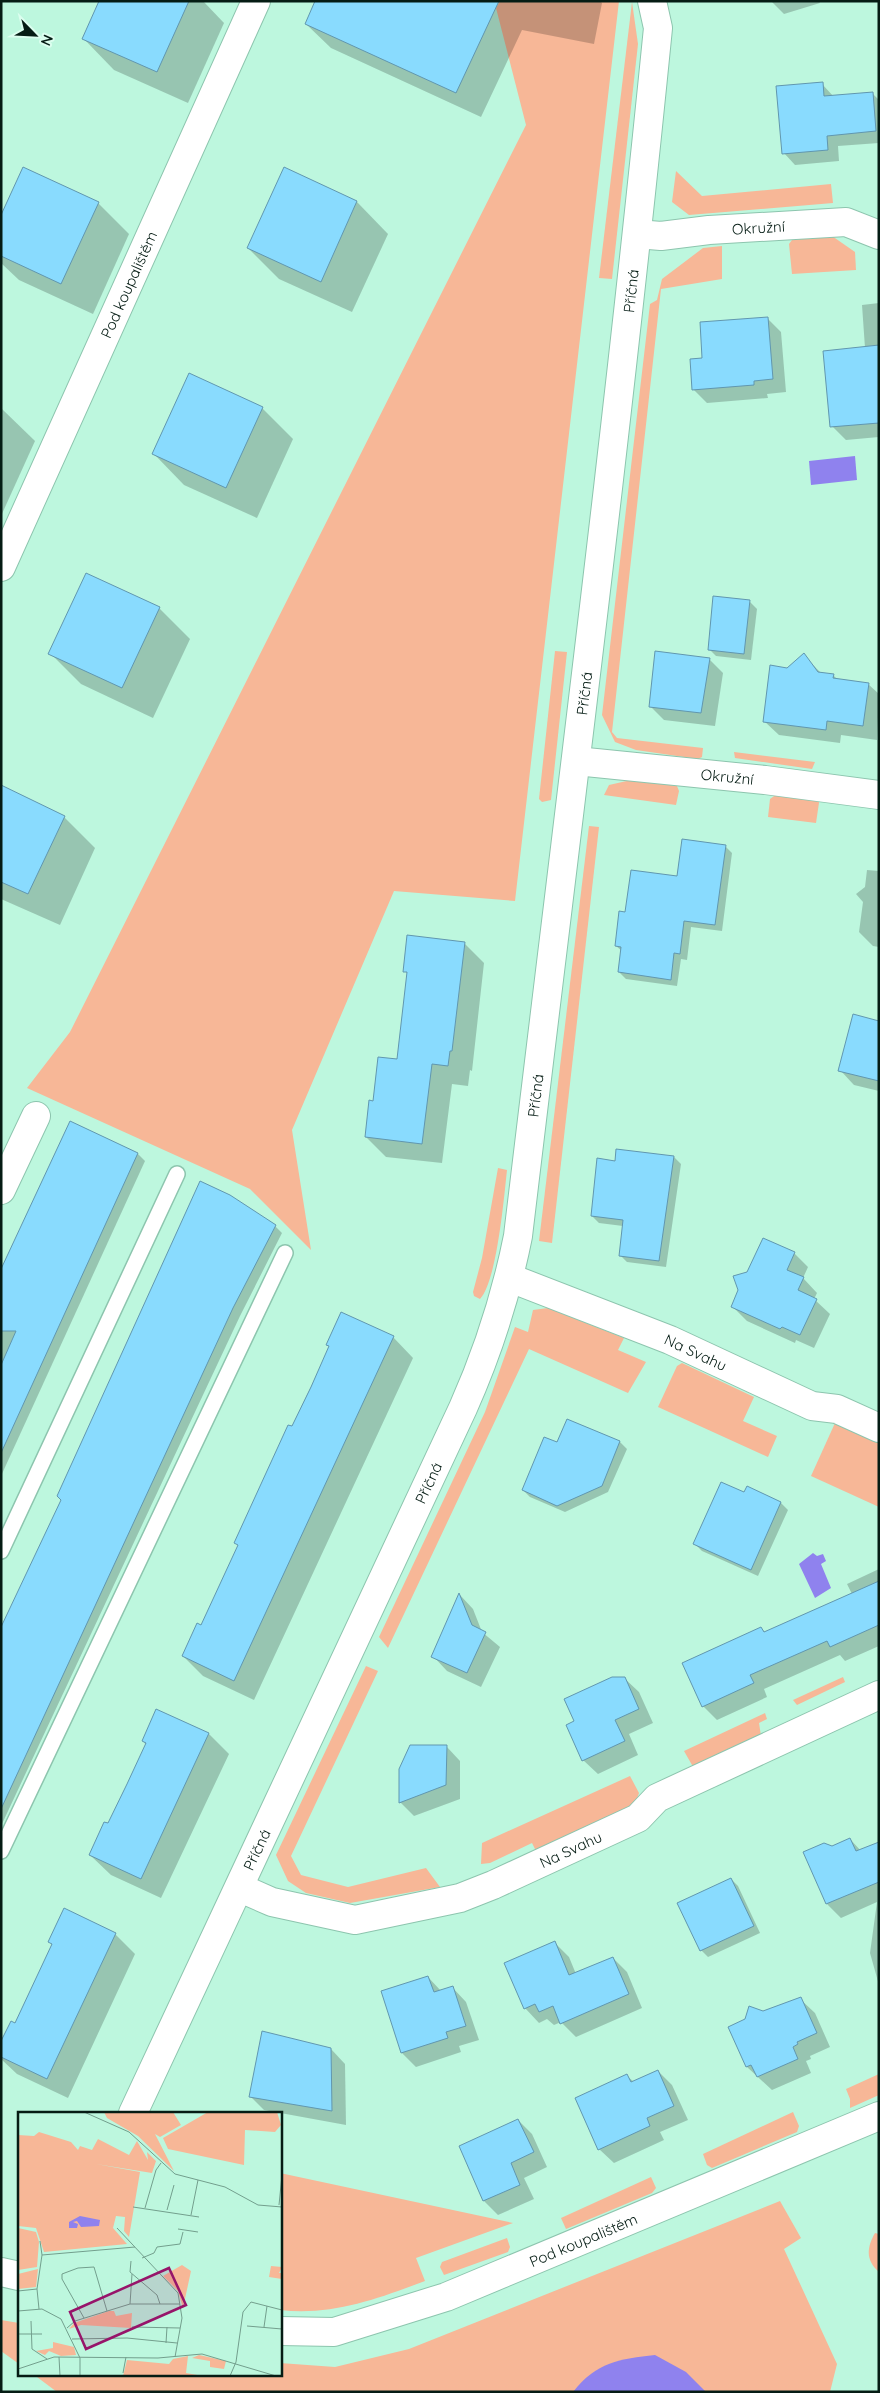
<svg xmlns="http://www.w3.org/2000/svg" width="880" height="2393" viewBox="0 0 880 2393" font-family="Quicksand,sans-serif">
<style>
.green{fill:#f7b797}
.water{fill:#8f82ee}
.shadow{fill:#0003}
.building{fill:#89dbfe;stroke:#6197af}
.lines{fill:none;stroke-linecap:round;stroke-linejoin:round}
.lane-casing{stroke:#8dc5ae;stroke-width:18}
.street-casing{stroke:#8dc5ae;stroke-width:30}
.lane{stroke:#fff;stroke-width:15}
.street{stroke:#fff;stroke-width:28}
.labels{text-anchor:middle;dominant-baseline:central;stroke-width:4.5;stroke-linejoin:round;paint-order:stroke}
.street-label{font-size:15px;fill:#051c14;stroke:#dcfeef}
.inset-road{fill:none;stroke:#739f8d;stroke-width:1}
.view{fill:#97146a;fill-opacity:0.15;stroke:#97146a;stroke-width:2.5}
.inset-edge{fill:none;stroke:#051c14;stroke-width:2.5}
</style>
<rect width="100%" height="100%" fill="#bdf7de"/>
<g class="green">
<path d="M 500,1 L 619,1 L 515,901 L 394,891 L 292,1130 L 311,1250 L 250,1189 L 27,1088 L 70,1032 L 526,125 L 496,8 Z"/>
<path d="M 632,2 L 638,44 L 612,279 L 599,278 Z"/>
<path d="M 676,171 L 702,196 L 831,184 L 833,203 L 689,215 L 672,202 Z"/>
<path d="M 832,236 L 855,252 L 856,270 L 792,274 L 789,244 L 792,240 Z"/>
<path d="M 722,246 L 722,279 L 661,289 L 612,732 L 617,738 L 703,748 L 702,757 L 698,759 L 636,750 L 615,742 L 602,715 L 650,304 L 657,300 L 662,279 L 703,248 Z"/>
<path d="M 555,651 L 567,652 L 551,800 L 542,802 L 539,799 Z"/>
<path d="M 734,752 L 815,762 L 812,769 L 735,758 Z"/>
<path d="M 631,780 L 677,786 L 679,791 L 676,805 L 604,795 L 609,785 Z"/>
<path d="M 781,791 L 820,796 L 816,823 L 768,817 L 770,799 Z"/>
<path d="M 589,826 L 599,827 L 552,1243 L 539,1241 Z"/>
<path d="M 498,1168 L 507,1170 C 504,1197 497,1281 480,1299 L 474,1296 L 473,1292 L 482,1258 Z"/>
<path d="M 548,1308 L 624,1338 L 618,1350 L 646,1362 L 628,1393 L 529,1349 L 388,1648 L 379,1637 L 485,1412 L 515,1327 L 528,1332 L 533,1310 Z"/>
<path d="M 682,1363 L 754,1397 L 743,1421 L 777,1436 L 768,1457 L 658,1407 L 677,1366 Z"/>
<path d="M 840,1422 L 879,1440 L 879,1507 L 811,1476 L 835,1423 Z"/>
<path d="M 366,1666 L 378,1671 L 291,1856 L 301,1875 L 348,1887 L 426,1868 L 440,1887 L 350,1903 L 306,1893 L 288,1881 L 276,1855 Z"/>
<path d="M 843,1677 L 845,1682 L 797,1705 L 793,1700 Z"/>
<path d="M 765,1713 L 767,1719 L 759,1723 L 761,1736 L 697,1767 L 692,1765 L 684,1751 Z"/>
<path d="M 630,1776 L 639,1793 L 633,1810 L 536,1851 L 532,1843 L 490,1863 L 481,1864 L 482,1843 Z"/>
<path d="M 879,2074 L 879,2095 L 850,2108 L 850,2099 L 846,2089 Z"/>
<path d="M 793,2112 L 799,2126 L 797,2132 L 712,2168 L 707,2165 L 703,2154 Z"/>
<path d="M 280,2173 L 513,2223 L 416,2258 L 425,2281 C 377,2299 332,2316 280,2310 Z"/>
<path d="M 651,2177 L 656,2188 L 652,2193 L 566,2229 L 561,2218 Z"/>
<path d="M 780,2201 L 801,2238 L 784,2249 L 837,2364 L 830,2392 L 57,2392 L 33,2374 L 280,2374 L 280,2363 L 335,2367 L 409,2349 Z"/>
<path d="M 875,2233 L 879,2234 L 879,2272 C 865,2260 867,2247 875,2233 Z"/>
<path d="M 507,2238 L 510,2247 L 508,2252 L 444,2275 L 440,2267 L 442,2262 Z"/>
<path d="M 1,2320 L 19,2323 L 19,2364 L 1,2351 Z"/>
</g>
<g class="water">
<path d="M 855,456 L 857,480 L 811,485 L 809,461 Z"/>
<path d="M 813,1553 L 817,1556 L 823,1554 L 826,1561 L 821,1564 L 831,1588 L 815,1598 L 799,1564 Z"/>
<path d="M 655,2355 L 686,2372 L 706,2392 L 573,2392 C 596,2362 620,2359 655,2355 Z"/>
</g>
<g class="shadow">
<path d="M 100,1 L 203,1 L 224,23 L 188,103 L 114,70 L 83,38 Z"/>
<path d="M 317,1 L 600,1 L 602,3 L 594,44 L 522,30 L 481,117 L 331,48 L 306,24 Z"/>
<path d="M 771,1 L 819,1 L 820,3 L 784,14 Z"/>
<path d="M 822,84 L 834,97 L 873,94 L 879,100 L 879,143 L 838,146 L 839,161 L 795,165 L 784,153 Z"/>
<path d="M 285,169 L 357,202 L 388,234 L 352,312 L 279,279 L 248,248 Z"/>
<path d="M 98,203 L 129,234 L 93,314 L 19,280 L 1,263 L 1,218 Z"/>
<path d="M 879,303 L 879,437 L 846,440 L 832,426 L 865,348 L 862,305 Z"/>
<path d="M 767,318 L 781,332 L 786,392 L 767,394 L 768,398 L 707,403 L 693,389 Z"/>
<path d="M 1,408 L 35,441 L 1,516 Z"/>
<path d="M 262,408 L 293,439 L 257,518 L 184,485 L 153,453 Z"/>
<path d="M 750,602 L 757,609 L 751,660 L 716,656 L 709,649 Z"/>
<path d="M 159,608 L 190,639 L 153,718 L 81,684 L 50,653 Z"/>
<path d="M 803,655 L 821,673 L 833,675 L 838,680 L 868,684 L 879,694 L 877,740 L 841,735 L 840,743 L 779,735 L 764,721 L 787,669 Z"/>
<path d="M 709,659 L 723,673 L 715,726 L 664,720 L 650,706 Z"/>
<path d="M 1,787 L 64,817 L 95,848 L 60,925 L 1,899 Z"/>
<path d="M 725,846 L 732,853 L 722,931 L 691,927 L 687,960 L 681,959 L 677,986 L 626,979 L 619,972 L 622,951 L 616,946 L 626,914 Z"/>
<path d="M 867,870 L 879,871 L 879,947 L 873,946 L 859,932 L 863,902 L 856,894 L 865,887 Z"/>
<path d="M 464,943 L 484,963 L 472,1071 L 470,1070 L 468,1086 L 452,1084 L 442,1163 L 386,1157 L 366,1137 L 374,1102 L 398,1060 L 408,974 L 405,971 Z"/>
<path d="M 879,1022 L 879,1091 L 854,1085 L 840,1070 Z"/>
<path d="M 71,1123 L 138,1154 L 145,1161 L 1,1476 L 1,1275 Z"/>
<path d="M 618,1150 L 674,1157 L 681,1164 L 666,1267 L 627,1262 L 620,1255 L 623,1226 L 599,1223 L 592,1216 L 617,1162 Z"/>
<path d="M 275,1226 L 282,1233 L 240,1316 L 1,1826 L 1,1630 Z"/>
<path d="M 794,1253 L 808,1267 L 803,1278 L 817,1293 L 814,1299 L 830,1314 L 814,1348 L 796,1340 L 795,1343 L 747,1321 L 733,1307 L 748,1273 Z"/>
<path d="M 393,1337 L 413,1358 L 254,1700 L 203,1676 L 183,1656 L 202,1627 L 239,1546 L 236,1543 L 330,1347 L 327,1344 Z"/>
<path d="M 568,1420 L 620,1442 L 627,1449 L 608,1492 L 565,1512 L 530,1497 L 523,1490 L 558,1444 Z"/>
<path d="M 747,1488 L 781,1503 L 788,1510 L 758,1576 L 702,1551 L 695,1544 L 745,1494 Z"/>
<path d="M 879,1569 L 879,1646 L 845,1661 L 840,1655 L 764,1689 L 767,1697 L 717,1720 L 703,1706 L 761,1628 L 766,1633 L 852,1594 L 847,1584 Z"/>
<path d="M 460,1595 L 473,1609 L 482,1632 L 500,1647 L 481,1687 L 447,1671 L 433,1656 Z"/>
<path d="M 624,1678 L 639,1692 L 653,1723 L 629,1734 L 638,1755 L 598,1774 L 583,1760 L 576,1722 Z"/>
<path d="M 157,1711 L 209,1734 L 229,1754 L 161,1898 L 111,1875 L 90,1855 L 109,1825 L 146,1745 L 143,1741 Z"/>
<path d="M 446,1746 L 460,1761 L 460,1799 L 414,1816 L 400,1802 Z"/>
<path d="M 850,1839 L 861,1851 L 879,1843 L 879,1985 L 870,1953 L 877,1902 L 841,1918 L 827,1904 L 832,1847 Z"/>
<path d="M 731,1879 L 738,1886 L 760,1933 L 708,1957 L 701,1950 Z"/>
<path d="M 115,1934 L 135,1954 L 68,2098 L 17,2074 L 1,2059 L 1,2044 L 15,2024 L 52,1945 L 50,1942 Z"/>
<path d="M 555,1943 L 569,1957 L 576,1974 L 613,1958 L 627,1972 L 642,2008 L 576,2037 L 561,2022 L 554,2025 L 547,2019 L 539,2023 L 525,2008 Z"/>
<path d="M 428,1977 L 441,1991 L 452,1987 L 466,2002 L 479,2040 L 459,2046 L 461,2052 L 416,2067 L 402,2053 Z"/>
<path d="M 800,1999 L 815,2013 L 830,2047 L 810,2056 L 811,2059 L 806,2061 L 811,2073 L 772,2090 L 747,2067 L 729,2027 Z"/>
<path d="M 331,2049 L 345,2064 L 346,2125 L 264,2110 L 250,2096 Z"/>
<path d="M 658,2071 L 672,2085 L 688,2120 L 660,2132 L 664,2140 L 614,2163 L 599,2149 L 627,2076 L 634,2082 Z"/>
<path d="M 518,2120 L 532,2134 L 547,2167 L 524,2178 L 534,2199 L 498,2215 L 484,2201 L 460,2147 Z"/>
</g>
<g class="building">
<path d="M 99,1 L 189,1 L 157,72 L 82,39 Z"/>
<path d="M 315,1 L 499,1 L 456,93 L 305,24 Z"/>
<path d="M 823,82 L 824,96 L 873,92 L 876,131 L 827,136 L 828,150 L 782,154 L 776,86 Z"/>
<path d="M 23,167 L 99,202 L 61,284 L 1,256 L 1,215 Z"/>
<path d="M 284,167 L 357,201 L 321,282 L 247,248 Z"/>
<path d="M 768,317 L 773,379 L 754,381 L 754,385 L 692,390 L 690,359 L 702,358 L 700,322 Z"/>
<path d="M 879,345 L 879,423 L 830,427 L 823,351 Z"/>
<path d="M 189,373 L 263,407 L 226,488 L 152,454 Z"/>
<path d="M 86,573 L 160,607 L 122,688 L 48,654 Z"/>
<path d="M 713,596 L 750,600 L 744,654 L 708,650 Z"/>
<path d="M 655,651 L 710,658 L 701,713 L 649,707 Z"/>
<path d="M 804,653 L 818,672 L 834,674 L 833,678 L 869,683 L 863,726 L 827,721 L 826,730 L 763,722 L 770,665 L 787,668 Z"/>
<path d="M 1,785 L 65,816 L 28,894 L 1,882 Z"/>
<path d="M 682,839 L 726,845 L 715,925 L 684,921 L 680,954 L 674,953 L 671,980 L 618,972 L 621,947 L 615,946 L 619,911 L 625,912 L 631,870 L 677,876 Z"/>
<path d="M 407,935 L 465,942 L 452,1051 L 450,1051 L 448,1066 L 432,1064 L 422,1144 L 365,1137 L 369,1100 L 373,1101 L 378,1057 L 397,1059 L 407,972 L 403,972 Z"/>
<path d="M 853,1014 L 879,1021 L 879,1081 L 838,1071 Z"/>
<path d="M 70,1121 L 138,1153 L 1,1453 L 1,1365 L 16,1331 L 1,1331 L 1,1269 Z"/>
<path d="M 616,1149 L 674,1156 L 659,1261 L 619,1256 L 623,1220 L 591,1216 L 597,1158 L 615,1161 Z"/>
<path d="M 200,1181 L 230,1195 L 276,1225 L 233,1308 L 1,1809 L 1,1627 L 61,1500 L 57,1496 Z"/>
<path d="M 763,1238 L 795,1252 L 787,1270 L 804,1277 L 798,1290 L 817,1299 L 800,1335 L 782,1327 L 780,1329 L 731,1307 L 738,1290 L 733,1276 L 747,1272 Z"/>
<path d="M 341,1312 L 394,1336 L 234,1681 L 182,1656 L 197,1623 L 201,1625 L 238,1545 L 234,1543 L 288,1425 L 292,1426 L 311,1387 L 329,1346 L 326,1345 Z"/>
<path d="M 567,1419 L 620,1441 L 602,1486 L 557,1506 L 522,1490 L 544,1437 L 557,1442 Z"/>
<path d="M 721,1482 L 744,1492 L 747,1486 L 781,1502 L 751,1570 L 693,1544 Z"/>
<path d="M 879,1581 L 879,1625 L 830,1647 L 827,1641 L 750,1675 L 754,1683 L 702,1707 L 682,1663 L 761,1627 L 764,1632 Z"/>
<path d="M 459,1593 L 472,1625 L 486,1632 L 467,1673 L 431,1657 Z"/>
<path d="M 612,1677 L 625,1677 L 639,1709 L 615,1720 L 625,1741 L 582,1761 L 566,1725 L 574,1721 L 564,1699 Z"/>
<path d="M 156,1709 L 209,1733 L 141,1879 L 89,1855 L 104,1822 L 108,1823 L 127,1784 L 146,1743 L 142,1741 Z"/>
<path d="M 410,1745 L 447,1745 L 446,1785 L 399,1803 L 399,1769 Z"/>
<path d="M 850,1838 L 856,1851 L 879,1842 L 879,1882 L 826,1904 L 803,1852 L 824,1843 L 832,1846 Z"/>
<path d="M 731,1878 L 754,1926 L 700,1951 L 677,1903 Z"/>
<path d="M 64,1908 L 116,1933 L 47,2079 L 1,2057 L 1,2041 L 11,2021 L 15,2023 L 52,1944 L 48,1942 Z"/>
<path d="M 555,1941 L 569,1975 L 613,1957 L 629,1994 L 560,2024 L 553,2006 L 539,2012 L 535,2004 L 524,2009 L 504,1963 Z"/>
<path d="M 428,1976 L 434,1992 L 453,1986 L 466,2026 L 446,2032 L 448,2038 L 401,2053 L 381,1991 Z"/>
<path d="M 801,1997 L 817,2033 L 797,2042 L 798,2044 L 793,2047 L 798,2059 L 757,2077 L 751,2065 L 746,2067 L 728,2027 L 745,2019 L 749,2006 L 763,2011 Z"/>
<path d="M 262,2031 L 331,2048 L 332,2111 L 249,2097 Z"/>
<path d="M 658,2070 L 674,2106 L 647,2118 L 650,2126 L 598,2150 L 575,2098 L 627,2074 L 631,2082 Z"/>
<path d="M 518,2119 L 534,2152 L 511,2163 L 520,2185 L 483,2201 L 459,2146 Z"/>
</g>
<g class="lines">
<defs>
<g id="lane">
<path d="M 1,1551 L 177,1174"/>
<path d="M 1,1851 L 285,1253"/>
</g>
<g id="street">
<path id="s1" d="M 637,234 L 661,236 L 709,230 L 846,222 L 879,235"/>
<path id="s2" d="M 1,567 L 256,1"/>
<path id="s3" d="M 576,761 L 765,780 L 879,795"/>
<path d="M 1,1190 L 36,1116"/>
<path id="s4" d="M 510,1278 L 670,1340 L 812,1406 L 837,1409 L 879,1428"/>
<path id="s5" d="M 240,1888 L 272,1902 L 355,1920 L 460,1898 L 493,1885 L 638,1818 L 657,1798 L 879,1695"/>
<path id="s6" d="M 133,2113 L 463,1408 C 488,1352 506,1296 518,1236 C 566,834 618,431 658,28 L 652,1"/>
<path d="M 1,2272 L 19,2276"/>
<path id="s7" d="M 280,2331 L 334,2332 L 446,2297 L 879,2116"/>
</g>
</defs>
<use href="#lane" class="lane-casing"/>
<use href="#street" class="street-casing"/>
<use href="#lane" class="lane"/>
<use href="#street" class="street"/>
</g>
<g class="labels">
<g class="street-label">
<text stroke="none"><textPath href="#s1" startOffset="122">Okružní</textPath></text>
<text stroke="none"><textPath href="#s2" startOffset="310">Pod koupalištěm</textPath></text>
<text stroke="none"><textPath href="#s6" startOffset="1911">Příčná</textPath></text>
<text stroke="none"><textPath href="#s6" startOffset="1506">Příčná</textPath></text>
<text stroke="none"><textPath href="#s3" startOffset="152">Okružní</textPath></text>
<text stroke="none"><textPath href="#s6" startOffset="1101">Příčná</textPath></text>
<text stroke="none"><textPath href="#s4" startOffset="200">Na Svahu</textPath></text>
<text stroke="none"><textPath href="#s6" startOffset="696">Příčná</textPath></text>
<text stroke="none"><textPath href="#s6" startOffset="291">Příčná</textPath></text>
<text stroke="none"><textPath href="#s5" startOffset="348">Na Svahu</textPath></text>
<text stroke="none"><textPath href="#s7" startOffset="320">Pod koupalištěm</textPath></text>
</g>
</g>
<g transform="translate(18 2112)">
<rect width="264" height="264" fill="#bdf7de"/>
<path d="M 86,0 L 155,0 L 163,13 L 142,25 L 137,22 L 156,59 L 120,24 L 89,6 ZM 190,0 L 259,0 L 263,13 L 257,20 L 227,18 L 226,53 L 150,37 L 145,26 ZM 21,20 L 53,30 L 60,38 L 62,34 L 74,38 L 80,27 L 111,43 L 119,29 L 130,48 L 129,40 L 138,49 L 134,61 L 78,52 L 122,60 L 111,125 L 106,119 L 107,105 L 98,104 L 95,116 L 109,132 L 26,140 L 18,116 L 0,114 L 0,23 L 16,24 ZM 0,116 L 18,120 L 21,130 L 19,155 L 0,158 ZM 164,153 L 173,159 L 165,196 L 160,179 L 145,164 ZM 253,154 L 264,155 L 261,161 L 264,161 L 264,167 L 251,165 ZM 20,157 L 18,175 L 0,177 L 0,162 ZM 91,199 L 96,199 L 98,204 L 114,201 L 113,216 L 63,213 L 51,217 L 56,211 ZM 35,230 L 56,235 L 58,243 L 43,244 L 31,239 L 27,243 L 18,239 L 35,236 ZM 181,243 L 208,249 L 206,257 L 192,255 L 192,249 L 174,246 ZM 170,244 L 168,261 L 185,264 L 105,264 L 109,248 L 151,252 L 155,247 Z" fill="#f7b797"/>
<path d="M 62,104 L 82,108 L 81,114 L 63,115 L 59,109 L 55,110 L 60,112 L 59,116 L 51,116 L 51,110 Z" fill="#8f82ee"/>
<path class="inset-road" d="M 66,0 L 111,20 L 157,62 L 207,75 L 240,93 L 264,95M 261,93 L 264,63M 115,95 L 181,105M 127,96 L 138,58 L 143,51M 149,98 L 156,73M 173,103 L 180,68M 99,116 L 160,181 L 164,206 L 157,245M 160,117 L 180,120M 24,143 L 117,135M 124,146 L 136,141 L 139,135 L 162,132 L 165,120M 113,149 L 112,160 L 139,183 L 142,192M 0,179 L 19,177M 112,192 L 114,162M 21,197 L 19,177 L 24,143 L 22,129M 0,199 L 24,197 L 43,207 L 62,246 L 62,264M 225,200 L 233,190 L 264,198M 66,206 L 44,167 L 44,162 L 60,156 L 76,155 L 89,199M 13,209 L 14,237 L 29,247M 229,214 L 264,217M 114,215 L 162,216M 246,215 L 249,194M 49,216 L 57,209 L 112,192 L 162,192M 0,222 L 24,222M 54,227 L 109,226 L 159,231M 148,231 L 149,215M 41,245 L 42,264M 0,257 L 36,245 L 140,246 L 184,242 L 258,264M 105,261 L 108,245M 212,264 L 218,250 L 225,200"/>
<path class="view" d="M 151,156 L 168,193 L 68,237 L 52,200 Z"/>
<rect width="264" height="264" class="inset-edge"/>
</g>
<rect width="880" height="2393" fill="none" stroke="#051c14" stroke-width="5"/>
<g transform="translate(35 35) rotate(114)" stroke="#dcfeef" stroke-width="4" paint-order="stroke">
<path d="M0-4L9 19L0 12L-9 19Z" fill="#051c14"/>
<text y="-8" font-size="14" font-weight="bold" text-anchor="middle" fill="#051c14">N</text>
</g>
</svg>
